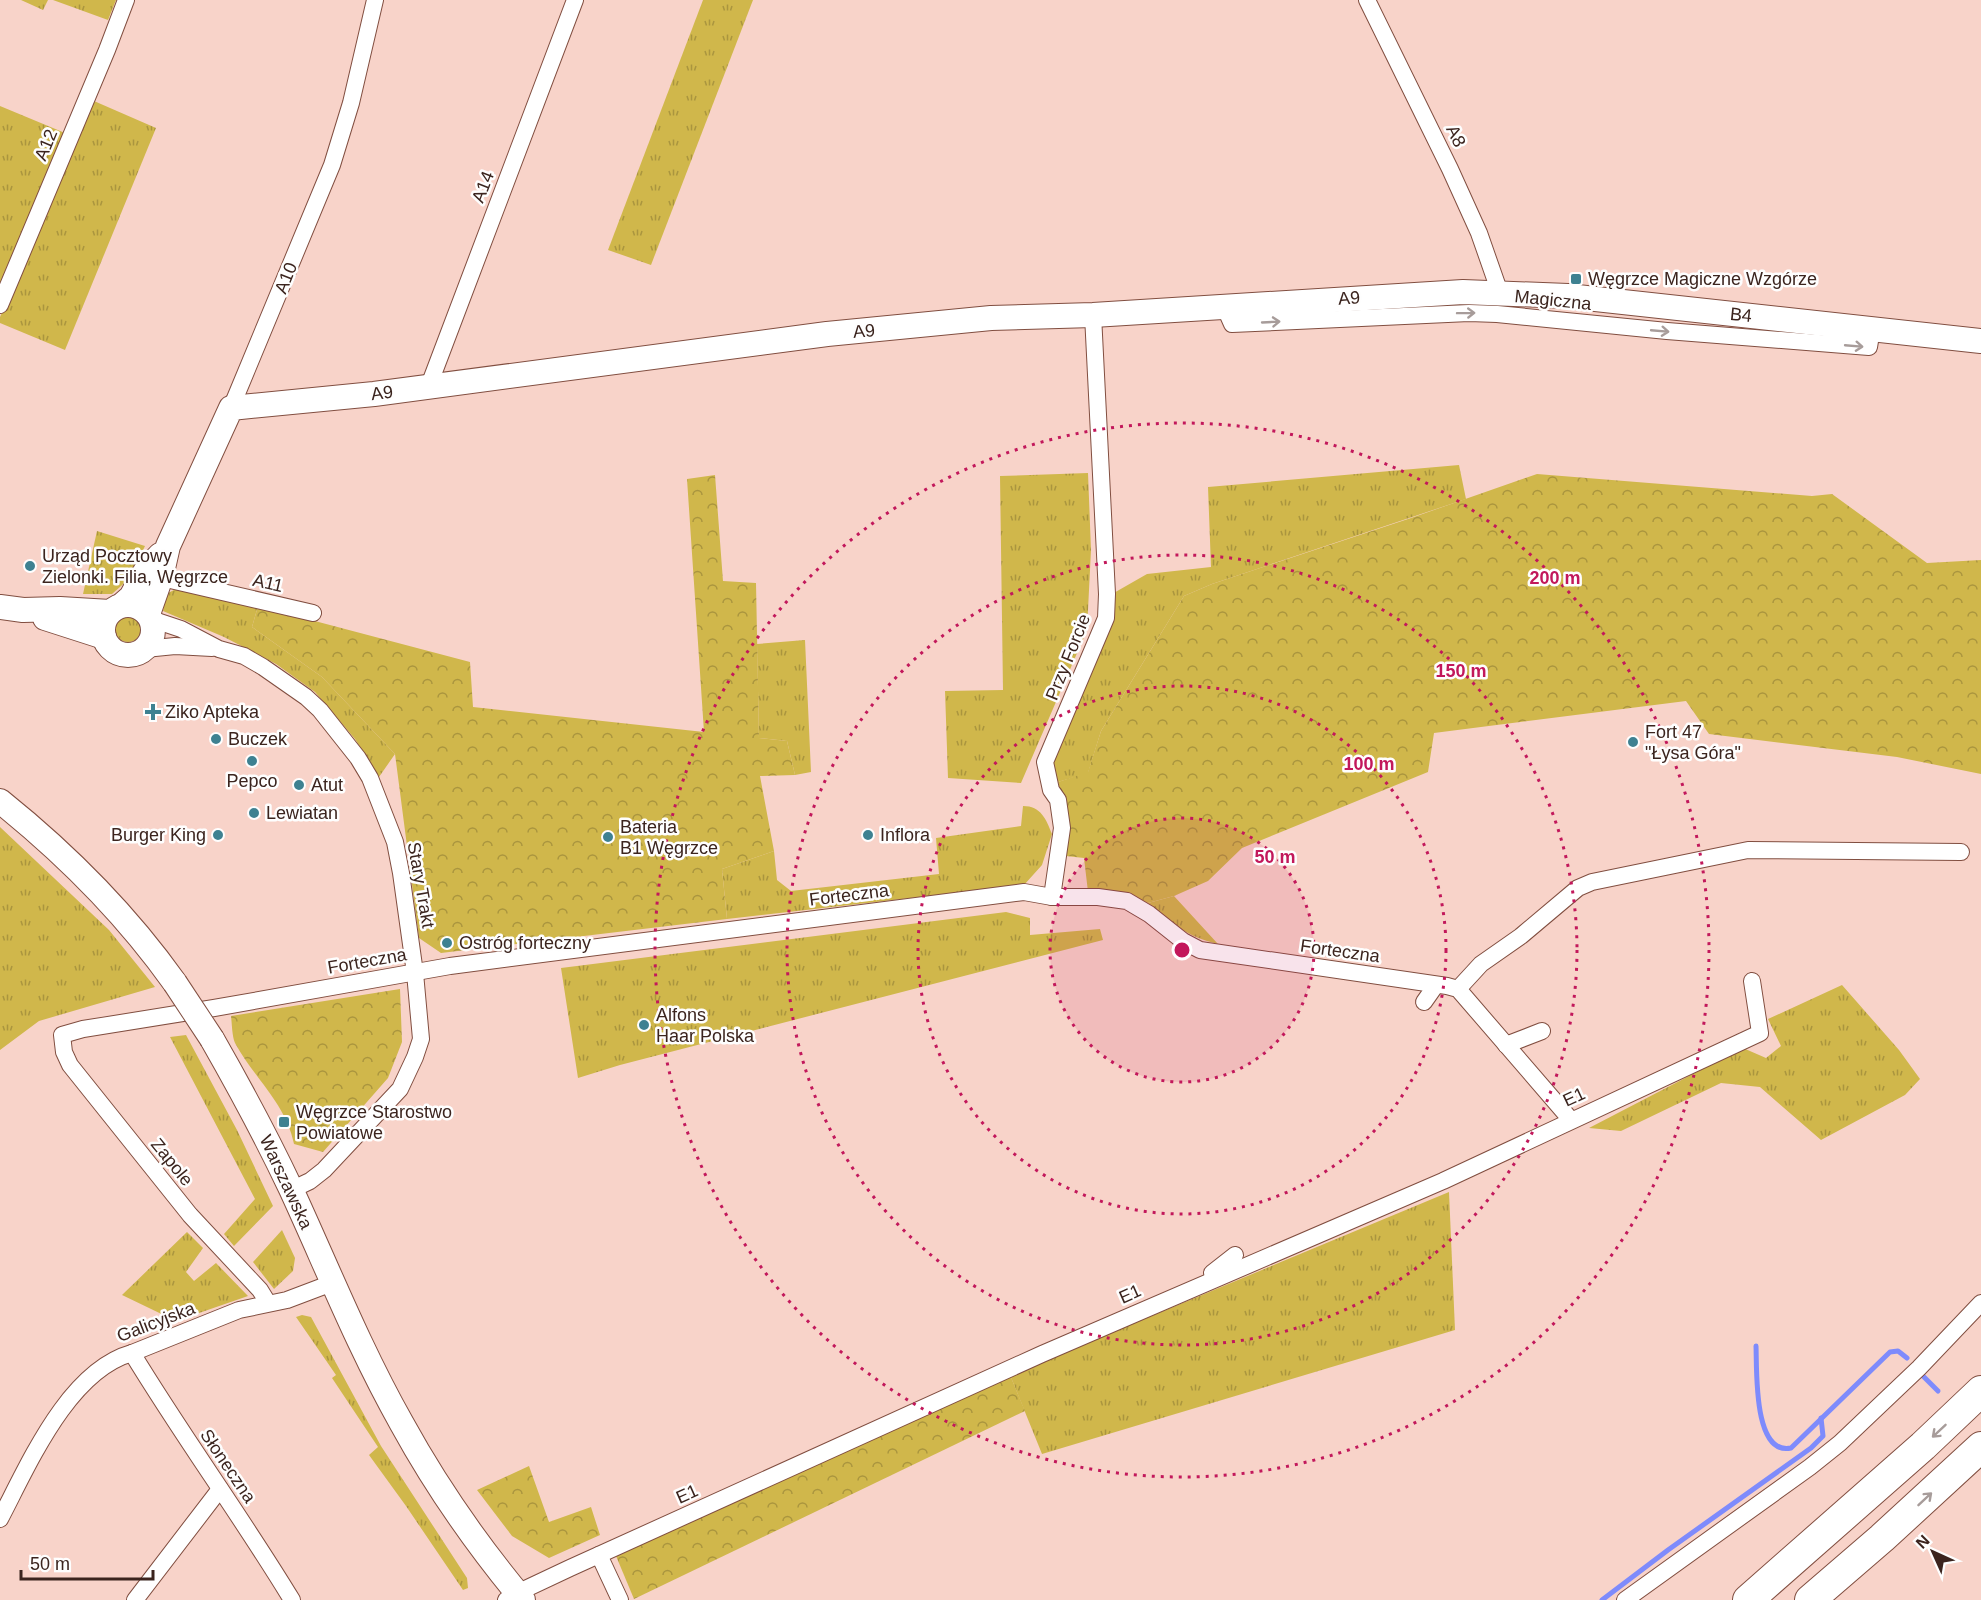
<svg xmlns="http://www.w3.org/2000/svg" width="1981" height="1600" viewBox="0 0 1981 1600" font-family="Helvetica,sans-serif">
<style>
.grass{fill:url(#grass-tufts)}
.forest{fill:url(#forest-crowns)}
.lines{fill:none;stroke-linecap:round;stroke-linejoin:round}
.stream{stroke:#7e8bfc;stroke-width:5}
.street-casing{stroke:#814e40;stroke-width:18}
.secondary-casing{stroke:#814e40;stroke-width:26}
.highway-casing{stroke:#814e40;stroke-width:32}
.street{stroke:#fff;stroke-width:16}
.secondary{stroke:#fff;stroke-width:24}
.highway{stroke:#fff;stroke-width:30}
.secondary-bridge-casing{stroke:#814e40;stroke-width:26;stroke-linecap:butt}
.secondary-bridge{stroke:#fff;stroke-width:24}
.oneway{stroke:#a79c9a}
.ring{fill:none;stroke:#c2185b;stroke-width:3;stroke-dasharray:3 6}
.poi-dot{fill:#3e8191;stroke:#fefefe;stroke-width:2}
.labels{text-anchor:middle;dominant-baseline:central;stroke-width:5;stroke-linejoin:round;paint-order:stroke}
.street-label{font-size:18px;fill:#3b241e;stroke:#fefefe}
.poi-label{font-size:18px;fill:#3b241e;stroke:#fefefe;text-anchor:start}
.centre{fill:#c2185b;stroke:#fefefe;stroke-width:3}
.ring-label{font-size:18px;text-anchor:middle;font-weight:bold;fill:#c2185b;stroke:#fefefe;stroke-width:5;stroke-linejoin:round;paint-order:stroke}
</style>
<defs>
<pattern id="grass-tufts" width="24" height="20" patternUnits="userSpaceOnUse" patternTransform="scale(1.5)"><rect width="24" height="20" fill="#d0b74b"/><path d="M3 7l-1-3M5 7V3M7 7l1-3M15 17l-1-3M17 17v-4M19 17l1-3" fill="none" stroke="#aa953e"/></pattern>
<pattern id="forest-crowns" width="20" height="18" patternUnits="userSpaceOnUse" patternTransform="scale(1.5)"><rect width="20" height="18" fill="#d0b74b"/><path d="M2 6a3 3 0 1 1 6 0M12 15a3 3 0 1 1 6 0" fill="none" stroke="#aa953e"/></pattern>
</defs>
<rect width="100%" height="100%" fill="#f8d3c9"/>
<g class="grass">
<path d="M 21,0 L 48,0 L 43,10 Z"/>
<path d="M 53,0 L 116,0 L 108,20 Z"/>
<path d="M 703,0 L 753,0 L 651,265 L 608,250 Z"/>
<path d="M 94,101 L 156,128 L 65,350 L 0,323 L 0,317 Z"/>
<path d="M 0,106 L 65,133 L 0,288 Z"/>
<path d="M 1459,465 L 1466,499 L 1212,584 L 1184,596 L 1101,731 L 1088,773 L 1058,782 L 1051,767 L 1112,594 L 1147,574 L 1211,567 L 1208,487 Z"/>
<path d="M 1088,473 L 1091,550 L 1087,630 L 1021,783 L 948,778 L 945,691 L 1003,690 L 1000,476 Z"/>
<path d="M 97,531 L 145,546 L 129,579 L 112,594 L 83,594 Z"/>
<path d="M 178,588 L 258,606 L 252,627 L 322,677 L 395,754 L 379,777 L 355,739 L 315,692 L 276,664 L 224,637 L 163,611 L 166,594 Z"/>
<circle cx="128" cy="629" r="13"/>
<path d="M 805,640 L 811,772 L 795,775 L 787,741 L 759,738 L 757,644 Z"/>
<path d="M 1023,806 C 1041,806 1046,819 1052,834 L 1042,865 L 1024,885 L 727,919 L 722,869 L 774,851 L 777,880 L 791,891 L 939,874 L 936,838 L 1021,826 Z"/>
<path d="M 0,827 L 109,930 L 155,987 L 39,1021 L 0,1050 Z"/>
<path d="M 1174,896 L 1218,944 C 1187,937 1172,923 1148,903 Z"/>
<path d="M 1006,912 L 1030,918 L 1030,935 L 1100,929 L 1103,940 L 620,1065 L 578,1078 L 561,968 Z"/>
<path d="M 1842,985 L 1899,1050 L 1920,1079 L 1905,1095 L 1821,1140 L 1760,1087 L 1721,1083 L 1621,1131 L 1589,1128 L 1743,1048 L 1766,1058 L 1781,1046 L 1768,1019 Z"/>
<path d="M 186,1035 L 237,1130 L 273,1206 L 234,1246 L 224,1234 L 255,1199 L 170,1037 Z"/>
<path d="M 1449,1192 L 1455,1330 L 1042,1454 L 1010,1375 Z"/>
<path d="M 282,1230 L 295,1258 L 293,1271 L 274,1289 L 253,1262 Z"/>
<path d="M 187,1232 L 203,1248 L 186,1272 L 194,1281 L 216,1263 L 248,1296 L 176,1321 L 122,1295 Z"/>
<path d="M 302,1315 L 311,1317 L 381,1446 L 467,1578 L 468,1588 L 463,1590 L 406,1506 L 369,1455 L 378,1447 L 332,1378 L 336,1375 L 296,1317 Z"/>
</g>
<g class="forest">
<path d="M 1537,474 L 1812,496 L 1832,494 L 1927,563 L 1981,560 L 1981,774 L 1897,757 L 1709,734 L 1686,701 L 1434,733 L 1428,772 L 1242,848 L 1208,881 L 1174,896 L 1148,903 L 1120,892 L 1088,892 L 1084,858 L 1066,856 L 1070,826 L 1058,782 L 1088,772 L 1101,731 L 1184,596 L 1212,584 L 1411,518 Z"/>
<path d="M 715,475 L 723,581 L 756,583 L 759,738 L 787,741 L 795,775 L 760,776 L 774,851 L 722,869 L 727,919 L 441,953 L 419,938 L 395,754 L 322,677 L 252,627 L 258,606 L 470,662 L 473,707 L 704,732 L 687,479 Z"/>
<path d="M 400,989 L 402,1042 L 388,1078 L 323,1152 L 294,1144 C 286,1104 254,1078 235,1043 C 232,1036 232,1024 231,1016 Z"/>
<path d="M 1010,1375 L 1025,1411 L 634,1599 L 616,1556 Z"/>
<path d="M 529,1466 L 549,1522 L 591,1507 L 600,1535 L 549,1558 L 512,1536 L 477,1490 Z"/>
</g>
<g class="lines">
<g class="stream">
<path d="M 1756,1346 C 1757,1369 1753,1456 1791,1448 L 1890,1352 L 1898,1351 L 1907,1358"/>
<path d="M 1923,1376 L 1938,1391"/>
<path d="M 1602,1600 L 1668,1550 L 1811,1448 L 1823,1436 L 1821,1418"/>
</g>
<defs>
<g id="street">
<path d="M 1367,0 L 1450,169 L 1479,233 L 1500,293"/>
<path d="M 0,305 L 107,50 L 126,0"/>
<path d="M 1224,306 L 1232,324 L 1469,313 L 1497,314 L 1667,331 L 1869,347 L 1872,329"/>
<path d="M 428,388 L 575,0"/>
<path d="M 231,408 L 332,165 L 351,103 L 375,0"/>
<path d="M 153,573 L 166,579 L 313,613"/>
<path d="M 151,619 L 181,629 L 219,649 L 244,656 L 263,667 L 306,697 L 320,710 L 358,758 L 370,778 L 395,842 L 401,873 L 415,973 L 421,1039 L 415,1057 L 400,1089 L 324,1170 L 310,1181 L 291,1190"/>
<path d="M 145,649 L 175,646 L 212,648"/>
<path d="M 1052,897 L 1062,828 L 1058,800 L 1051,790 L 1045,762 L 1106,618 L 1107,594 L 1093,315"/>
<path d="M 1458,989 L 1481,964 L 1521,936 L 1578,888 L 1592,882 L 1748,850 L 1961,852"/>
<path d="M 1424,1002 L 1436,985"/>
<path d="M 1506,1045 L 1542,1031"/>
<path d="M 1212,1273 L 1235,1255"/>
<path d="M 268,1303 L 260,1290 L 190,1215 L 70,1065 L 64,1052 L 62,1035 L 83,1029 L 214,1008 L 450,966 L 1024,892 L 1052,897 L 1098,897 L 1127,901 L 1149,914 L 1183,941 L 1200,950 L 1447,986 L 1458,989 L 1571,1120"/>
<path d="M 132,1353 C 183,1437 241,1516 292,1600"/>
<path d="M 0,1519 C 29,1464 68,1371 132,1353 L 239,1310 L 287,1300 L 332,1283"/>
<path d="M 599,1555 L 620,1600"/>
<path d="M 135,1600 L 220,1489"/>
<path d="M 506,1600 L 517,1593 L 570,1568 L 1042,1354 L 1443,1181 L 1760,1033 L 1752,981"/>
<path d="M 1625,1600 L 1810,1467 L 1840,1443 L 1919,1368 L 1981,1303"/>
</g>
<g id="secondary">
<path d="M 123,604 L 131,597 L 146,570 L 160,555"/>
<circle cx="128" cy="630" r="25"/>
<path d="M 0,607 L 23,610 L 60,609 L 110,612"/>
<path d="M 148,614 L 161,577 L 168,546 L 231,408 L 374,394 L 827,334 L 991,318 L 1093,315 L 1463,292 L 1568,296 L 1981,341"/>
<path d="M 45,618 L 104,637"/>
<path d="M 0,801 C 66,854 126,914 175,983"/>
<path d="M 212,1039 C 240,1088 267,1138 291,1189 C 327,1267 359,1348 402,1424 C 436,1486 478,1546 523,1600"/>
</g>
<g id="highway">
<path d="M 1748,1600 L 1923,1446 L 1981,1391"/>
<path d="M 1810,1600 L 1882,1538 L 1981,1447"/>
</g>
</defs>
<use href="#street" class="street-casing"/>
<use href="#secondary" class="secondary-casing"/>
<use href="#highway" class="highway-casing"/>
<use href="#street" class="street"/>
<use href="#secondary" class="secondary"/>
<use href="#highway" class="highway"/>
<defs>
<path id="secondary-bridge" d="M 175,983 L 212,1039"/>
</defs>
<use href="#secondary-bridge" class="secondary-bridge-casing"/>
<use href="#secondary-bridge" class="secondary-bridge"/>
</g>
<defs><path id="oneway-shaft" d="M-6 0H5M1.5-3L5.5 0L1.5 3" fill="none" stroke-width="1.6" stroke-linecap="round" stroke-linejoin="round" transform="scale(1.5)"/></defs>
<g class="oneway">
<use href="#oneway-shaft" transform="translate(1466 313) rotate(-1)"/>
<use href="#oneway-shaft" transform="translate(1271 322) rotate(-3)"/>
<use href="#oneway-shaft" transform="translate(1660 331) rotate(5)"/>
<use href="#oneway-shaft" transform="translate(1854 346) rotate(5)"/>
<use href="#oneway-shaft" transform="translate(1939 1431) rotate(137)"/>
<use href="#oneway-shaft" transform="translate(1925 1499) rotate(-43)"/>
</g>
<circle cx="1182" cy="950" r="132" fill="#c2185b" fill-opacity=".12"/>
<g class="ring">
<circle cx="1182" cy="950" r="132"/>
<circle cx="1182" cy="950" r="264"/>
<circle cx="1182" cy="950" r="395"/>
<circle cx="1182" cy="950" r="527"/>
</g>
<g class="poi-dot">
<rect x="1570" y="273" width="12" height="12" rx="3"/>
<circle cx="30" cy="566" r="6"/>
<path d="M150 703h6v6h6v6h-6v6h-6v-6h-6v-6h6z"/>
<circle cx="216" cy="739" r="6"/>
<circle cx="1633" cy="742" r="6"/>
<circle cx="252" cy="761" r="6"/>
<circle cx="299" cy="785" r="6"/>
<circle cx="254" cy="813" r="6"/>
<circle cx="218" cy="835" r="6"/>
<circle cx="868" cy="835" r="6"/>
<circle cx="608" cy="837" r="6"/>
<circle cx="447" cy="943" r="6"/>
<circle cx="644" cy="1025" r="6"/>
<rect x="278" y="1116" width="12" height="12" rx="3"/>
</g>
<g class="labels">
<g class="street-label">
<text transform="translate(1456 136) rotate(64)">A8</text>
<text transform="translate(46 145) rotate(-67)">A12</text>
<text transform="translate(483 187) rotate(-69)">A14</text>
<text transform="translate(286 278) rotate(-68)">A10</text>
<text transform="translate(1349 298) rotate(-4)">A9</text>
<text transform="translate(1553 300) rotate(6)">Magiczna</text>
<text transform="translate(1741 315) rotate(6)">B4</text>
<text transform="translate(864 331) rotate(-5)">A9</text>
<text transform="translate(382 393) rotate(-7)">A9</text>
<text transform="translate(268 583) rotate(13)">A11</text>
<text transform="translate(1068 657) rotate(-68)">Przy Forcie</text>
<text transform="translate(421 885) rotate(80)">Stary Trakt</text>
<text transform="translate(849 895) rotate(-7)">Forteczna</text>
<text transform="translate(1340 951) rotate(8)">Forteczna</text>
<text transform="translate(367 961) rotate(-10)">Forteczna</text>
<text transform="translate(1574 1097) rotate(-25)">E1</text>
<text transform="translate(172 1162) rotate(51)">Zapole</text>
<text transform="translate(286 1182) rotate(65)">Warszawska</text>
<text transform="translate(1130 1294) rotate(-24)">E1</text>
<text transform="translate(156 1322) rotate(-21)">Galicyjska</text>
<text transform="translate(228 1466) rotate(56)">Słoneczna</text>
<text transform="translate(687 1494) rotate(-24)">E1</text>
</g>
<g class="poi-label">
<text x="1588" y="279">Węgrzce Magiczne Wzgórze</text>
<text x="42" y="556">Urząd Pocztowy<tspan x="42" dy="21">Zielonki. Filia, Węgrzce</tspan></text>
<text x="165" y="712">Ziko Apteka</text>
<text x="1645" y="732">Fort 47<tspan x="1645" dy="21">"Łysa Góra"</tspan></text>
<text x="228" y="739">Buczek</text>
<text x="252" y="781" text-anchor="middle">Pepco</text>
<text x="311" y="785">Atut</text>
<text x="266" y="813">Lewiatan</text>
<text x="620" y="827">Bateria<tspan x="620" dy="21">B1 Węgrzce</tspan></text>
<text x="206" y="835" text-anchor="end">Burger King</text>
<text x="880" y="835">Inflora</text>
<text x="459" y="943">Ostróg forteczny</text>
<text x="656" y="1015">Alfons<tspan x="656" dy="21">Haar Polska</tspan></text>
<text x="296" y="1112">Węgrzce Starostwo<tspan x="296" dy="21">Powiatowe</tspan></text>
</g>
</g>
<circle cx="1182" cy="950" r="9" class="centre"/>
<g class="ring-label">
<text x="1555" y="584">200 m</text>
<text x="1461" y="677">150 m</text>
<text x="1369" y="770">100 m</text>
<text x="1275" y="863">50 m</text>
</g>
<g transform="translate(1933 1552) rotate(315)" stroke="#fefefe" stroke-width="4.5" paint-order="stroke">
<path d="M0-4.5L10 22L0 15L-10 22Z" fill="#3b241e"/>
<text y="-9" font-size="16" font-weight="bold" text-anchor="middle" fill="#3b241e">N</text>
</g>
<path d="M21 1570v9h132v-9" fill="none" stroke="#3b241e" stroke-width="3"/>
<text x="30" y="1570" font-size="18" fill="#3b241e" stroke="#fefefe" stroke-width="4.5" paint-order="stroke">50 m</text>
</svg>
